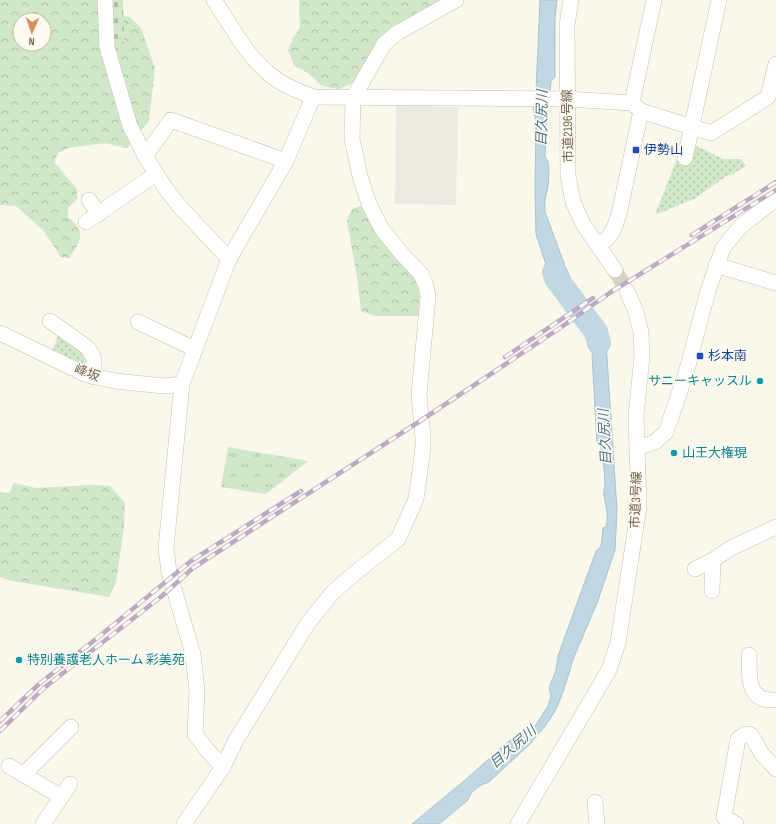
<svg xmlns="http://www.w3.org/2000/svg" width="776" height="824" viewBox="0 0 776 824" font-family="'Sofia Sans Condensed','Noto Sans JP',sans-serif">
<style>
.industrial{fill:#ece9e3}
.grass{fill:url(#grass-tufts)}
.forest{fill:url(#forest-crowns);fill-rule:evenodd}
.cemetery{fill:url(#cemetery-stones)}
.park{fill:url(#park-dots)}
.water{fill:#c1d7e2;stroke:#a8c4d3}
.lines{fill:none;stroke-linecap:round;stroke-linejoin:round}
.river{stroke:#c1d7e2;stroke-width:24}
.minor-tunnel{stroke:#d8d2c4;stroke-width:15;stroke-dasharray:15 8;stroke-linecap:butt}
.minor-casing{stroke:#c9bfae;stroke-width:16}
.minor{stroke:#fff;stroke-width:15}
.rail-casing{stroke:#bda9c4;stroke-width:4.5}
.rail{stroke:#fdfbf1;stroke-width:3;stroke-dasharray:9;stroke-linecap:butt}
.transit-dot{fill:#1a4fb4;stroke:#fdfbf1;stroke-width:1.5}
.culture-dot{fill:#0f9aa8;stroke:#fdfbf1;stroke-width:1.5}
.labels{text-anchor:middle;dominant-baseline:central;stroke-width:3.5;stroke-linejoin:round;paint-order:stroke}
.street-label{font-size:13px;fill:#736350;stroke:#fdfbf1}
.transit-label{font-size:13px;fill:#164399;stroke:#fdfbf1;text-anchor:start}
.culture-label{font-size:13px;fill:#0d838f;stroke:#fdfbf1;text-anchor:start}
.water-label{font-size:14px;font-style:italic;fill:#50768a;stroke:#fdfbf1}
</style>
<defs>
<pattern id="grass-tufts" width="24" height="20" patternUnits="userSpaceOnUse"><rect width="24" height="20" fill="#d1e7ca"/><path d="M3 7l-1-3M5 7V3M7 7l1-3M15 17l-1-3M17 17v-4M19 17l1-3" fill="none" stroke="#aebfa6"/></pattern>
<pattern id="forest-crowns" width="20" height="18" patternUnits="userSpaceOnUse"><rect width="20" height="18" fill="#d1e7ca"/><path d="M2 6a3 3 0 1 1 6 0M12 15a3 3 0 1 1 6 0" fill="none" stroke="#aebfa6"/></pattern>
<pattern id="cemetery-stones" width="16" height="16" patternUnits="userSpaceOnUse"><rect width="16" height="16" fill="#d1e7ca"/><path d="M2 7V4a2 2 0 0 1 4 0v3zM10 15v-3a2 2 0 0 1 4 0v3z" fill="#aebfa6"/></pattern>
<pattern id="park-dots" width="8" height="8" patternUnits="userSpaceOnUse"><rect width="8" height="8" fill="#d1e7ca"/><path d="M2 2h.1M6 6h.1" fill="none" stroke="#aebfa6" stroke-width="1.8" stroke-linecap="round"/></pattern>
</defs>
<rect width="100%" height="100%" fill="#faf7eb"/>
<path class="industrial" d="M 396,105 L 458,107 L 456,205 L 395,204 Z"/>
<path class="grass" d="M 228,447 L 308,461 L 266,494 L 221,487 Z"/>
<g class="forest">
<path d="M 0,0 L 101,0 L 110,12 L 130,17 L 141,28 L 155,68 L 149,121 L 127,148 L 104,143 L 68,148 L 58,153 L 54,162 L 77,189 L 77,199 L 68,208 L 68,217 C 87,232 81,240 69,258 L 61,257 L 43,230 L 16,206 L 0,205 ZM 20,20 L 44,20 L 44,44 L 20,44 Z"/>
<path d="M 299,0 L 447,0 L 392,27 L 376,46 L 356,82 L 339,89 L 322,86 L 309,74 L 294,65 L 288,50 L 294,36 L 300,28 Z"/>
<path d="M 363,205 L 420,287 L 419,316 L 375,316 L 361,311 L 357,277 L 347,221 L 352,209 Z"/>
<path d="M 14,483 L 36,488 L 90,485 L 110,486 L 125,503 L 124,528 L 116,582 L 109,597 L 12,581 L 0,577 L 0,492 L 9,493 Z"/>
</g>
<path class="cemetery" d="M 108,0 L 123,0 L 124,44 L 109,44 Z"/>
<g class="park">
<path d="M 695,145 L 723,159 L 741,159 L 746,166 L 733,174 L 728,175 L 694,199 L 655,215 L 678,156 Z"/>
<path d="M 58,336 L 80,351 L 86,361 L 83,366 L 52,352 Z"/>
</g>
<g class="water">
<path d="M 540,0 L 557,0 L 555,18 L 555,77 L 551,81 L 550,91 L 536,91 Z"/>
<path d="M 533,107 L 547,108 L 545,156 L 548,162 L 549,171 L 548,186 L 545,200 L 545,212 L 565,266 L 571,279 L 581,292 L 565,304 L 549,274 L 536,234 L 535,191 L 536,122 Z"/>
<path d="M 591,310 L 602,330 L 606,342 L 617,510 L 615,550 L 597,603 L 574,657 L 562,695 L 555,711 L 546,725 L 530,744 L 489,782 L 481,785 L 472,792 L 467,801 L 439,824 L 412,824 L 464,781 L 510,740 L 517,737 L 525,728 L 534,728 L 548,706 L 551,696 L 549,688 L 556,670 L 558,656 L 596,551 L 601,546 L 603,528 L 606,527 C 609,517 606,506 604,496 C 603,492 605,488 605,483 C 604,471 604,457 600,446 L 597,444 L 592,354 L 595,352 C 598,333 585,332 578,319 Z"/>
</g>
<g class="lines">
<path class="river" d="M 554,272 L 556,278 L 596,332 L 599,343"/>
<path class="minor-tunnel" d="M 615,270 L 627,291"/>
<defs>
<g id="minor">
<path d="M 105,0 L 107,47 L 130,126 L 145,156 L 166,189 L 181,208 L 229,259"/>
<path d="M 214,0 C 230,24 245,53 267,72 C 280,84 298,91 313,97 L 567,99 L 632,103 L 641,111 L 711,133 L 768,97 L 776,64"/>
<path d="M 571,0 L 567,25 L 568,176 L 573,202 L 583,224 L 615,270"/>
<path d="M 632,103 L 654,0"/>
<path d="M 145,156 L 171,120 L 286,161"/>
<path d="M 685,158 L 719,0"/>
<path d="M 89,200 L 99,214"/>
<path d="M 86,222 L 156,174"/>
<path d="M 598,245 L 607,239 L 613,231 L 619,214 L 641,111"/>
<path d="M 716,265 L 776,283"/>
<path d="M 50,321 L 88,348 L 94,358 L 94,377"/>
<path d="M 138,322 L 195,349"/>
<path d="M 0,333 L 87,375 L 115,381 L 164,386 L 182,384"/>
<path d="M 637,448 L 655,442 L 666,432 L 686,373 L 708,291 L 723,248 L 741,226 L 776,199"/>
<path d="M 695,569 L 713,560 L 731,548 L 776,527"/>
<path d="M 712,591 L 713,560"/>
<path d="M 749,655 C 750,670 746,692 763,699 C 767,700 772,700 776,700"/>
<path d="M 9,766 L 60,796"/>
<path d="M 223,767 L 207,750 L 195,734 L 197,691 L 193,654 L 169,572 L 166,548 L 182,384 L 229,259 L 286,161 L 313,97"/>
<path d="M 24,774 L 71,727"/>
<path d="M 595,802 L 597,824"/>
<path d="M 43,824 L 70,784"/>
<path d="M 184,824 L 223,767 L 236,740 L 308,623 L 333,592 L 355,573 L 398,539 L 416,499 L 423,448 L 423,438 L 419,394 L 428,297 L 426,286 L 421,274 L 402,254 L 381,228 L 369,204 L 360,176 L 352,139 L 353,98 L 384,44 L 397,33 L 456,0"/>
<path d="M 518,824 L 609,670 L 618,643 L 639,506 L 636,416 L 642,356 L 641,333 L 636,312 L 627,291"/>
<path d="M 736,824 L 724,817 L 738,739 L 745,734 L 751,735 L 762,754 L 776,769"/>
</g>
</defs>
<use href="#minor" class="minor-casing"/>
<use href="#minor" class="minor"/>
<defs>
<g id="rail">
<path d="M 692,235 L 776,182"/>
<path d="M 505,357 L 593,298"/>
<path d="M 0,721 L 39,684 L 101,635 L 191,561 L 301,491"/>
<path d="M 0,731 L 44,688 L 162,596 L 193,568 L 414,425 L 560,328 L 611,292 L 776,190"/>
</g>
</defs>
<use href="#rail" class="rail-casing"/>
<use href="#rail" class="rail"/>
</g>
<g class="transit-dot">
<rect x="632" y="146" width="8" height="8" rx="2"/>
<rect x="696" y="352" width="8" height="8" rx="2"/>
</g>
<g class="culture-dot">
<circle cx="760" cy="381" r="4"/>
<circle cx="674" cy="453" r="4"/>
<circle cx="19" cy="660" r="4"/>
</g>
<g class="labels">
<g class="street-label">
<text transform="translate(568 126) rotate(-91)">市道2196号線</text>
<text transform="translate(87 373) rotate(20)">峰坂</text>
<text transform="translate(636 500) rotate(-88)">市道3号線</text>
</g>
<g class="transit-label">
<text x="644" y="150">伊勢山</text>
<text x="708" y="356">杉本南</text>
</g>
<g class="culture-label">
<text x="752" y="381" text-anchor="end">サニーキャッスル</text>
<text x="682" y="453">山王大権現</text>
<text x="27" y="660">特別養護老人ホーム 彩美苑</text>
</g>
<g class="water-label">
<text transform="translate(542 118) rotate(-89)">目久尻川</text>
<text transform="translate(605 437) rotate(-93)">目久尻川</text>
<text transform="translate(513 747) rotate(-41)">目久尻川</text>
</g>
</g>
<g transform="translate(32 32) rotate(182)"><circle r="19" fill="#fdfbf1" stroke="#c6beb1"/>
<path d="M0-3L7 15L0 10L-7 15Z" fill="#d68f5e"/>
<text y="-6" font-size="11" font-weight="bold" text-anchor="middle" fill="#736350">N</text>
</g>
</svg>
